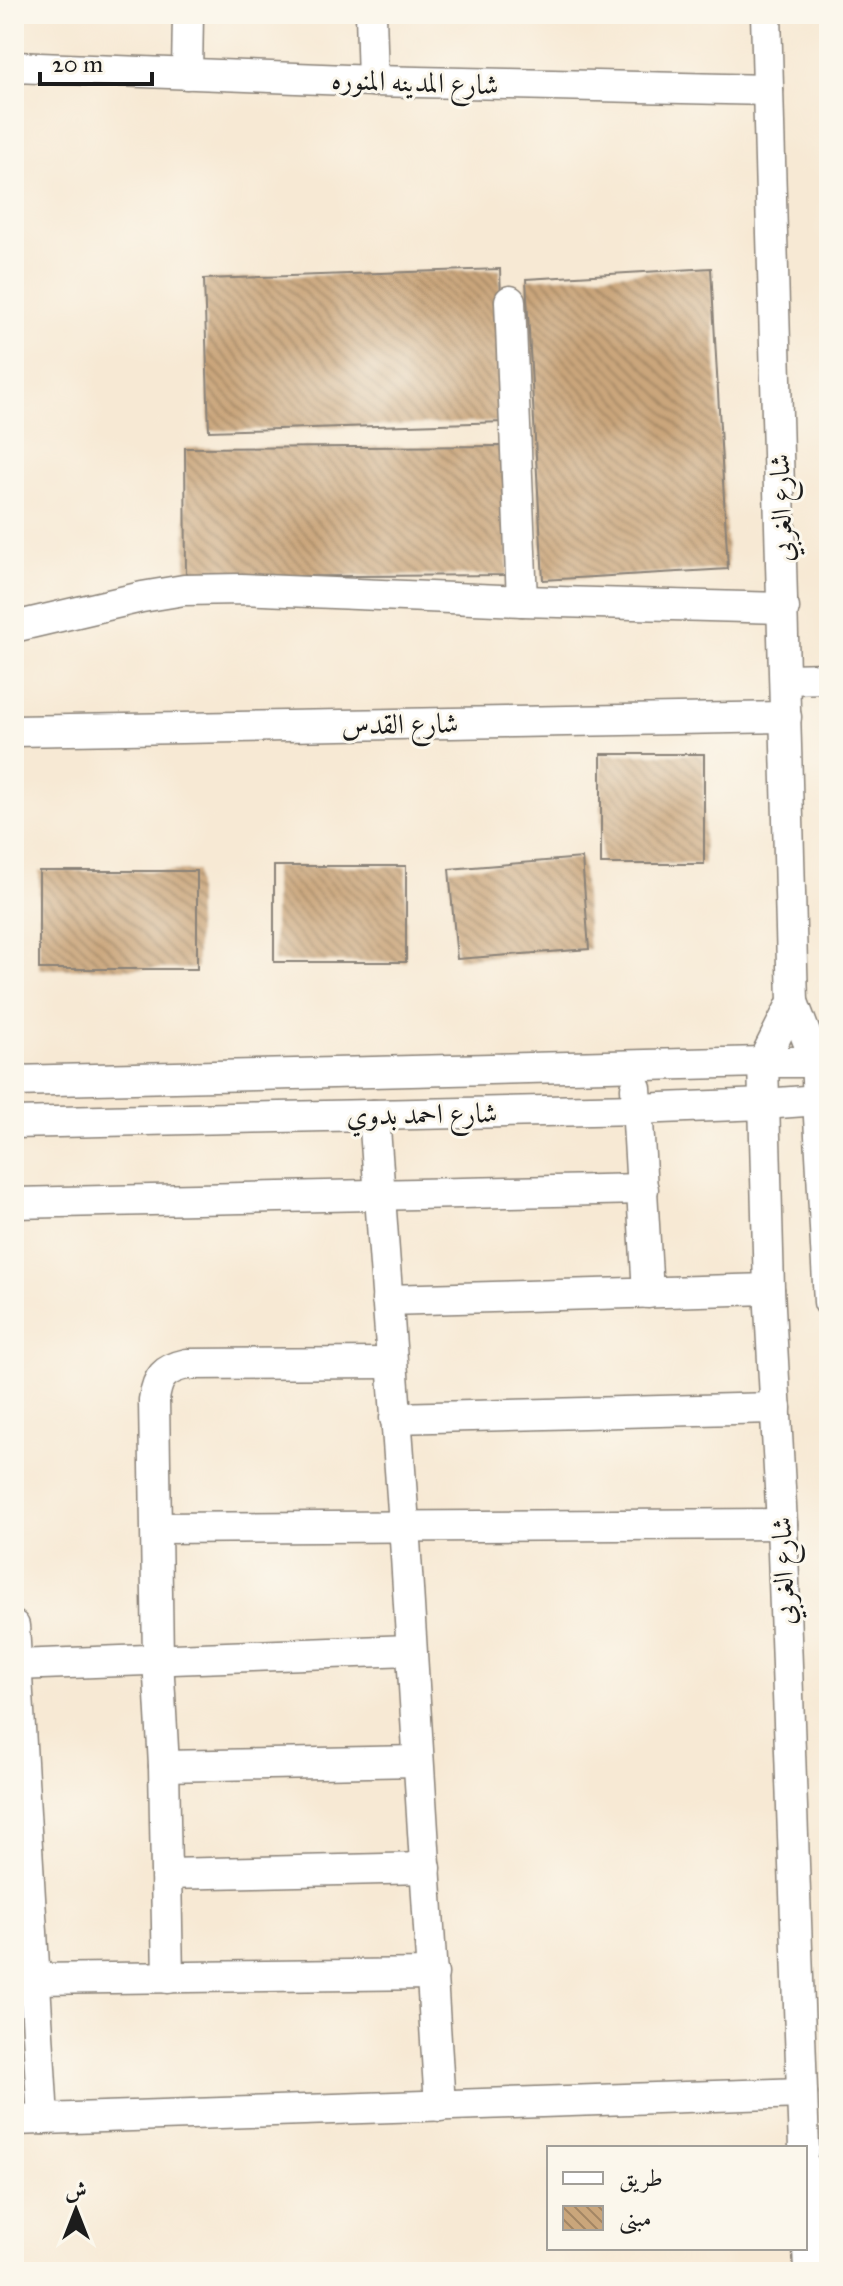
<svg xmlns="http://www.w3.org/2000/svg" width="843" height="2286" viewBox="0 0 843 2286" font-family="'IM FELL Great Primer',Amiri,serif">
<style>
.building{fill:url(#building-back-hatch)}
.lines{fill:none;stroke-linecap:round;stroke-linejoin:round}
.minor-casing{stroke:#8a8278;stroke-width:33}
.minor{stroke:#fff;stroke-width:30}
.labels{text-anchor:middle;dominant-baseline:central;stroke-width:6;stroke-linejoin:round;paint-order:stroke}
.street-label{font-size:28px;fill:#1c1c1c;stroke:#fbf7ec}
</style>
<defs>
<pattern id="building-back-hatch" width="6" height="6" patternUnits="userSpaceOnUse" patternTransform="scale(2)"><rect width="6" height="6" fill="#caa67b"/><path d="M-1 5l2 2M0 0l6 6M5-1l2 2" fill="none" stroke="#a38664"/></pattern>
</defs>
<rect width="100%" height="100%" fill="#fbf7ec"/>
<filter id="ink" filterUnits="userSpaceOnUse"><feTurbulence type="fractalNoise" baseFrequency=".0125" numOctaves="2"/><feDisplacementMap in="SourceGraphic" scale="16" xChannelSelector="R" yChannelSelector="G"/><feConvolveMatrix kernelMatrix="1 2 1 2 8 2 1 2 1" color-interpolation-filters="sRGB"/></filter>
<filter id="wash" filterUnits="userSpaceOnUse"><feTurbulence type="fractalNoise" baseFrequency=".006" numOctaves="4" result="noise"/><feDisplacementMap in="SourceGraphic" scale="32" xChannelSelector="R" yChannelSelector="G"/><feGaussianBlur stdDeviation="1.8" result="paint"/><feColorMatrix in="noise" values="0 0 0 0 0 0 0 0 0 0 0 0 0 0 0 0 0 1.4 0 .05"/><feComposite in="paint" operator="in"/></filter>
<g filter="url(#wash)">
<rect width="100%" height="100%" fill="#f7e9d4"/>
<g id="blocks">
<g class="building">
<path d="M 711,268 L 728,569 L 543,580 L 526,279 Z"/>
<path d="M 500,269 L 505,422 L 209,431 L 204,279 Z"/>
<path d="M 507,446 L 508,575 L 186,577 L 185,448 Z"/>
<rect x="601" y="754" width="103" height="110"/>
<path d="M 582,858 L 589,949 L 457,959 L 449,869 Z"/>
<rect x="274" y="866" width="132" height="96"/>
<rect x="39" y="871" width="158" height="98"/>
</g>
</g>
</g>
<g filter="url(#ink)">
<use href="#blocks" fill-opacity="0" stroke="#8a8278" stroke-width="2"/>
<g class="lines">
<defs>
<g id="minor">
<path d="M 371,14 L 373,81"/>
<path d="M 766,14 L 793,1002 L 816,1062 L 829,1302"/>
<path d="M 14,67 L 373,81 L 768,90"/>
<path d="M 187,74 L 188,14"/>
<path d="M 510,301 L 522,601"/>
<path d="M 14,627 L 142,597 L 184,590 L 241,589 L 522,601 L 784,608"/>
<path d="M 785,679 L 829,678"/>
<path d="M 14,731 L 786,717"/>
<path d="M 793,1002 L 763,1062 L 769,1289 L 782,1524 L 804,2148"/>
<path d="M 14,1081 L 763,1062 L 816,1062 L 829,1064"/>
<path d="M 636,1088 L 648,1293"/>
<path d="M 374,1115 L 404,1524 L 440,2106"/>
<path d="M 14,1123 L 637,1109 L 764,1104 L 819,1100 L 829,1096"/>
<path d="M 14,1203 L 643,1189"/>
<path d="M 387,1300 L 769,1289"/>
<path d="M 395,1418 L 776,1408"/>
<path d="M 157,1528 L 782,1524"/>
<path d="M 14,1626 L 43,2119"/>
<path d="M 16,1665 L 410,1650"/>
<path d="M 164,1766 L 418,1761"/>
<path d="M 167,1874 L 426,1868"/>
<path d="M 168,1978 L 164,1766 L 158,1659 L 154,1400 C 157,1377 164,1369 187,1364 L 391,1363"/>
<path d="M 35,1979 L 433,1974"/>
<path d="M 14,2120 L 802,2093"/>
<path d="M 805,2166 L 809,2272"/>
</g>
</defs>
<use href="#minor" class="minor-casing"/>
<use href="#minor" class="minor"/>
</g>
</g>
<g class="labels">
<g class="street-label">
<text transform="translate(415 82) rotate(2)">شارع المدينه المنوره</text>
<text transform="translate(781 508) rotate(-92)">شارع الغربي</text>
<text transform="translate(400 724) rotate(-1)">شارع القدس</text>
<text transform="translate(422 1114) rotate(-1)">شارع احمد بدوي</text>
<text transform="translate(783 1571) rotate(-92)">شارع الغربي</text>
</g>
</g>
<rect width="843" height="2286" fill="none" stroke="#fbf7ec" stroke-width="48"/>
<rect x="547" y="2146" width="260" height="104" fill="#fbf7ec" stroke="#a29f99" stroke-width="2"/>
<rect x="563" y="2172" width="40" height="12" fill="#ffffff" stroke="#a29f99" stroke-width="2"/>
<text x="619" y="2186" font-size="24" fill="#1c1c1c">طريق</text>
<rect x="563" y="2206" width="40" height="24" fill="url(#building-back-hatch)" stroke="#a29f99" stroke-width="2"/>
<text x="619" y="2226" font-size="24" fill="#1c1c1c">مبنى</text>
<g transform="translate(76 2210)" stroke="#fbf7ec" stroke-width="6" paint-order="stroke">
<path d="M0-6L14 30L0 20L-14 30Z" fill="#1c1c1c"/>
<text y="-12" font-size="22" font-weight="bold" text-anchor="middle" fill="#1c1c1c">ش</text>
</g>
<path d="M40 72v12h112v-12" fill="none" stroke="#1c1c1c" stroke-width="4"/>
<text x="52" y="72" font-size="24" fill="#1c1c1c" stroke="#fbf7ec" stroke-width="6" paint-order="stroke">20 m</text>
</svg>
